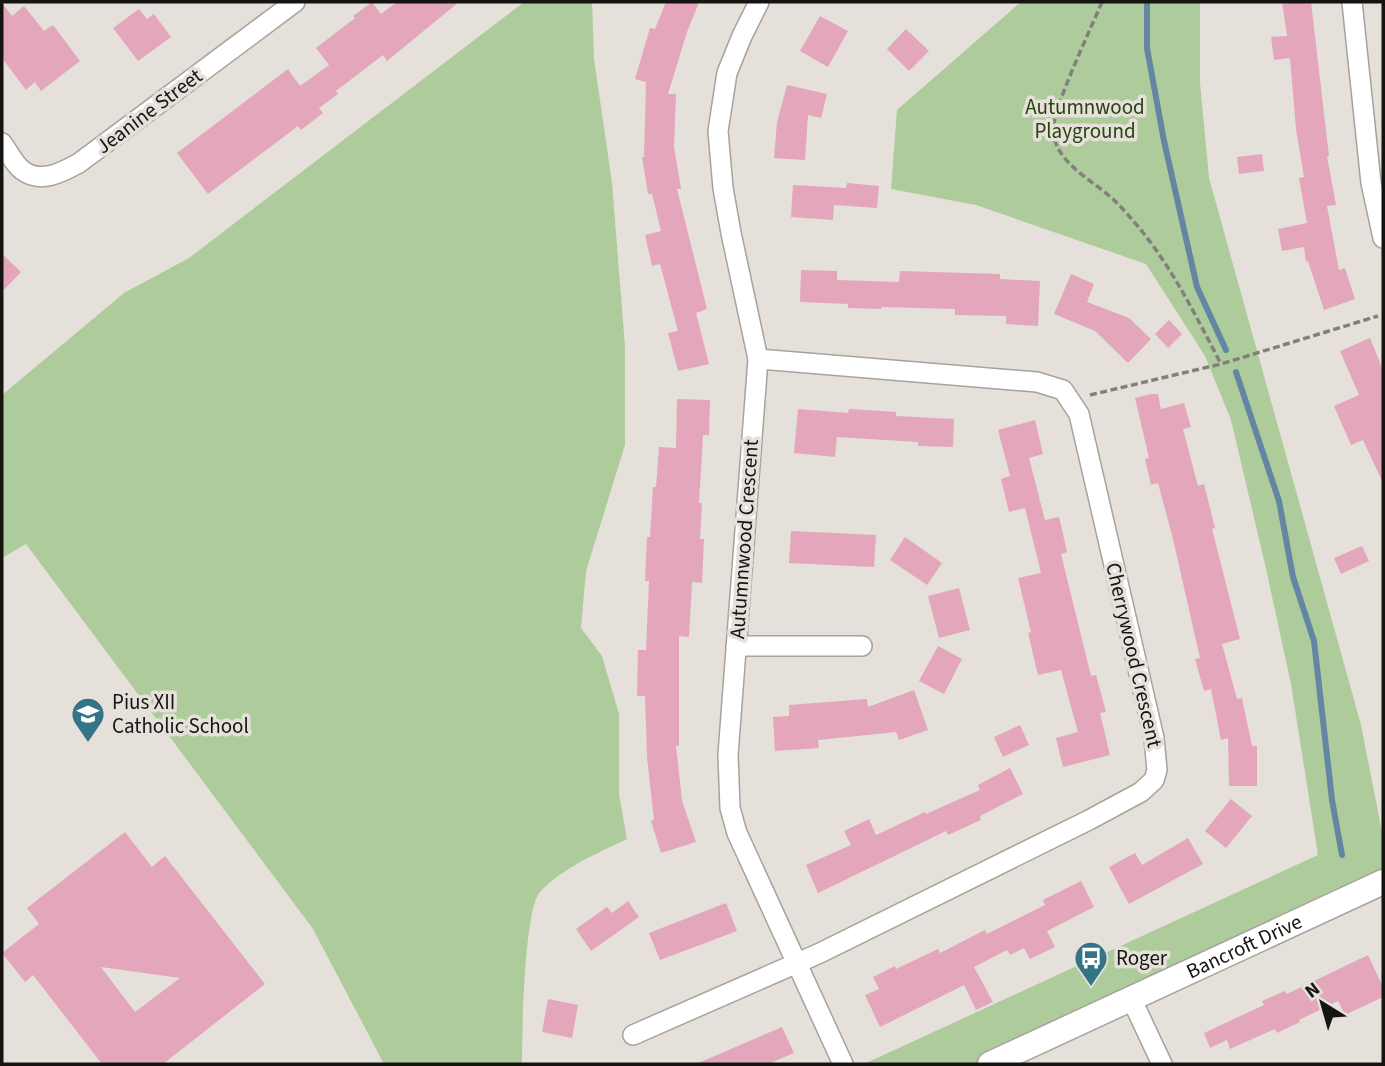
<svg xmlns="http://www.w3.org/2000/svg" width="1385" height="1066" viewBox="0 0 1385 1066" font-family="'Source Sans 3',sans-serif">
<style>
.green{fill:#aecb9b}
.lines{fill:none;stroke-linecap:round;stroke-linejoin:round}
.stream{stroke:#6386a2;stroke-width:6}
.building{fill:#e4a6bb;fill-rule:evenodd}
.minor-casing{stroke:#a7a29c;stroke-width:22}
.major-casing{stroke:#a7a29c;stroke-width:27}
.path{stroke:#83807c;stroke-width:3.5;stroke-dasharray:7 3.5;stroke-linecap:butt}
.minor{stroke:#fff;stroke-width:19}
.major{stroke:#fff;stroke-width:24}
.labels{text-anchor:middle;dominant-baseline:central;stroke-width:7;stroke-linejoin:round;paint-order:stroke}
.park-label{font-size:21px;fill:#27440e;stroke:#e5e0da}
.street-label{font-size:21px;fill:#161412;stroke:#e5e0da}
.poi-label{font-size:21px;fill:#161412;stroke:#e5e0da;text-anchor:start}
</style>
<rect width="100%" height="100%" fill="#e5e0da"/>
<g class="green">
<path d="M 524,2 L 592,2 L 594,59 L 612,183 L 625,347 L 625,445 L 586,571 L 581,628 L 602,656 L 619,714 L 619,794 L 627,839 C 598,853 562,868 540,892 C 524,909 522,1036 522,1064 L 384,1064 L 313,929 L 26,544 L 2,558 L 2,395 L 124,293 L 189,258 Z"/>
<path d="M 1021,2 L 1200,2 L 1200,83 L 1209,178 L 1361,725 L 1383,837 L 1383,880 L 985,1064 L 864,1064 L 1318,855 L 1291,684 L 1267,573 L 1231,420 L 1205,356 L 1146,264 L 976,205 L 891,189 L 897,110 Z"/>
</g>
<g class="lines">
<g class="stream">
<path d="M 1147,2 L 1147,48 L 1164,141 L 1197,287 L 1226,350"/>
<path d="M 1236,372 L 1279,501 L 1293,577 L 1314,641 L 1332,800 L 1342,855"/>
</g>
</g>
<g class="building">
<path d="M 372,2 L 381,14 L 397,2 L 459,2 L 387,61 L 383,55 L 336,91 L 338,94 L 319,108 L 323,113 L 301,130 L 298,126 L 208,194 L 177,153 L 288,69 L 300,86 L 329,65 L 316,48 L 355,18 L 353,16 Z"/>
<path d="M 666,2 L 699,2 L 687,32 L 668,94 L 676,94 L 674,147 L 681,189 L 677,189 L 707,309 L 696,313 L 709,364 L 678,371 L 668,333 L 678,331 L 660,264 L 652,266 L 645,235 L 661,231 L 652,194 L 648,194 L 642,157 L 644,157 L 646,82 L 635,79 L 650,28 L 655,29 Z"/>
<path d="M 1282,2 L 1311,2 L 1329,156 L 1327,156 L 1336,205 L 1327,206 L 1339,270 L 1345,268 L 1355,299 L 1324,310 L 1308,261 L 1306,262 L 1304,247 L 1282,251 L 1278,229 L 1307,223 L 1299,178 L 1304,177 L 1296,129 L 1290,58 L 1274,60 L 1271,37 L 1287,36 Z"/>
<path d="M 2,3 L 12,16 L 24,6 L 44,31 L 53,25 L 80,61 L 41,91 L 35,82 L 26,90 L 2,58 Z"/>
<path d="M 139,9 L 147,19 L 154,14 L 171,37 L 138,61 L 113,28 Z"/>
<path d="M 820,16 L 848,31 L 828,67 L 800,51 Z"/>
<path d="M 906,29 L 929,51 L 909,71 L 887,49 Z"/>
<path d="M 787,85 L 827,94 L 821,118 L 808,115 L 805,160 L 774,158 L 777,122 Z"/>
<path d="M 1262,154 L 1264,171 L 1239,174 L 1237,157 Z"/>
<path d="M 847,183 L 879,186 L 877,208 L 834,205 L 833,220 L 791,217 L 793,185 L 846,188 Z"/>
<path d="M 2,254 L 21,272 L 2,292 Z"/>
<path d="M 801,270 L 837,271 L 837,280 L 899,282 L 900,271 L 1000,274 L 1000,279 L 1040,281 L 1038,326 L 1006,324 L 1006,316 L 955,315 L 955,309 L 882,307 L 881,309 L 848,308 L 848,304 L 800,302 Z"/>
<path d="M 1071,274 L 1094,284 L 1087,302 L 1129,318 L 1151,339 L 1128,363 L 1095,331 L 1054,314 Z"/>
<path d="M 1169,320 L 1182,334 L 1168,348 L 1155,334 Z"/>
<path d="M 1370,338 L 1383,370 L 1383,483 L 1363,440 L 1351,445 L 1334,406 L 1359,395 L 1340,351 Z"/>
<path d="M 1151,394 L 1158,394 L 1161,409 L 1184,403 L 1191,427 L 1183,429 L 1198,486 L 1204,484 L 1215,528 L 1212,529 L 1240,639 L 1222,644 L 1237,699 L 1242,698 L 1252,746 L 1257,746 L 1257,786 L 1229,786 L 1228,738 L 1221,740 L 1211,689 L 1204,691 L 1195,659 L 1200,658 L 1173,539 L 1158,483 L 1151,485 L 1145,459 L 1149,458 L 1135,398 Z"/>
<path d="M 677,399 L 710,400 L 709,435 L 703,435 L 699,503 L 702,503 L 700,539 L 704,539 L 702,583 L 692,582 L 689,637 L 679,636 L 679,746 L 676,746 L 682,801 L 696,842 L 661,853 L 651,821 L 654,820 L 647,757 L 645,696 L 637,696 L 638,650 L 646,650 L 649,581 L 645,581 L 647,537 L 650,537 L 653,487 L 656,487 L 659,447 L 676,448 Z"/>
<path d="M 798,409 L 848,413 L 849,409 L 896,412 L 896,416 L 954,419 L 953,447 L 918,446 L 918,442 L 837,437 L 835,457 L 794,453 Z"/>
<path d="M 1035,420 L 1043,454 L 1029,458 L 1045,520 L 1059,517 L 1067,552 L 1061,554 L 1091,676 L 1096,675 L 1106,712 L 1100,713 L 1110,755 L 1063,767 L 1056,738 L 1078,732 L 1061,670 L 1038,675 L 1028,633 L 1031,632 L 1018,578 L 1041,573 L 1025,508 L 1009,512 L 1001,479 L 1010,476 L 998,430 Z"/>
<path d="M 791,531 L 876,535 L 874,567 L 789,563 Z"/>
<path d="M 905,537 L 942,563 L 927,585 L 890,560 Z"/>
<path d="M 1362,546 L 1369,561 L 1341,574 L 1334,558 Z"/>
<path d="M 959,588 L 970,630 L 939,638 L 928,596 Z"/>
<path d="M 938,646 L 962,659 L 944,694 L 919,681 Z"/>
<path d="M 914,690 L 928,730 L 899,740 L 896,732 L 818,740 L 819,748 L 775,751 L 773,717 L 789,716 L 789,705 L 867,699 L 868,707 Z"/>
<path d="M 1020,725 L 1029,745 L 1003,757 L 994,737 Z"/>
<path d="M 1010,768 L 1023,794 L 980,816 L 981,820 L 948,835 L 946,831 L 818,893 L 806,865 L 851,845 L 844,831 L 869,819 L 876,835 L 925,812 L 926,814 L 980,790 L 978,785 Z"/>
<path d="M 1231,799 L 1252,816 L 1226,848 L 1205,831 Z"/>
<path d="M 125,832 L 152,867 L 165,856 L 265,984 L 163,1064 L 102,1064 L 33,975 L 25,982 L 2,953 L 39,924 L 27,908 ZM 101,967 L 180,978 L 135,1012 Z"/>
<path d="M 1188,838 L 1203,864 L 1129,904 L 1109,867 L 1135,853 L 1142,865 Z"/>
<path d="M 1081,881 L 1094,907 L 1047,931 L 1055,947 L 1030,959 L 1024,948 L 1010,955 L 1007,950 L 974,967 L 993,1002 L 976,1010 L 964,985 L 880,1027 L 865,995 L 879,989 L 873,977 L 895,966 L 896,969 L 938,949 L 940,953 L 985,930 L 987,934 L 1045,905 L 1043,900 Z"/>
<path d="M 628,901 L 639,917 L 591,951 L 576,929 L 607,907 L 612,913 Z"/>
<path d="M 726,903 L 737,931 L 660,960 L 649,933 Z"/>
<path d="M 1368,955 L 1383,987 L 1383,997 L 1345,1015 L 1338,1001 L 1299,1020 L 1300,1022 L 1277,1033 L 1275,1029 L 1230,1049 L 1227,1040 L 1210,1048 L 1204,1033 L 1264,1005 L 1262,1001 L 1285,991 L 1287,994 Z"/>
<path d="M 548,999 L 578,1005 L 572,1038 L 542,1032 Z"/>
<path d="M 782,1027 L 794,1053 L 768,1064 L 696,1064 Z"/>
</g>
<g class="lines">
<defs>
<g id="minor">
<path d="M 759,2 L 742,36 L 727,73 L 718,131 L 723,188 L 731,233 L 758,359 L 728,755 L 730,808 L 737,833 L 843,1064"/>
<path d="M 1352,2 L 1371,183 L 1383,238"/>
<path d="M 2,143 C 8,151 14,164 22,170 C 40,184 61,173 79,163 L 295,2"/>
<path d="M 736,646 L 862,646"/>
<path d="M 1131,998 L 1162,1064"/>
<path d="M 633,1035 L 820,953 L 1089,820 L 1141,792 L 1154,780 L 1157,770 L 1154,738 L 1079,414 L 1063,390 L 1037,382 L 758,359"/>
</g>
<g id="major">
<path id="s1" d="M 990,1064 L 1383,882"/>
</g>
</defs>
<use href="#minor" class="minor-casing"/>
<use href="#major" class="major-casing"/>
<g class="path">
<path d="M 1102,2 C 1092,26 1051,112 1053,132 C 1057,165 1095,181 1116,202 C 1165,252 1189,303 1221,364"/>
<path d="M 1090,395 L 1221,364 L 1378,316"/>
</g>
<use href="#minor" class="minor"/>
<use href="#major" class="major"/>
</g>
<defs>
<symbol id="school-pin" viewBox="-11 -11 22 30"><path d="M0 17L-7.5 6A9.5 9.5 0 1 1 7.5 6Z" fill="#337487" stroke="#e5e0da"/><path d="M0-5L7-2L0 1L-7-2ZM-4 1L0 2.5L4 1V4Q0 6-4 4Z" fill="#fff"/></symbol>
<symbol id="bus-pin" viewBox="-11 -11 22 30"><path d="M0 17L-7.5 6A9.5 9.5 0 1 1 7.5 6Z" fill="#337487" stroke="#e5e0da"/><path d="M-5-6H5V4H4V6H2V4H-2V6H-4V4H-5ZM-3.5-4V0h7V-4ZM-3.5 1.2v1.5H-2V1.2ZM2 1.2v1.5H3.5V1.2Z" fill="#fff"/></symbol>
</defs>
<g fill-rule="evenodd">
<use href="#school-pin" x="69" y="695" width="38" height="52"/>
<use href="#bus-pin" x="1072" y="939" width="38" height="52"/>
</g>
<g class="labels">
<g class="park-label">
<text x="1085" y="107">Autumnwood<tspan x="1085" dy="24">Playground</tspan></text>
</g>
<g class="street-label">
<text transform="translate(149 111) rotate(-37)">Jeanine Street</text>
<text transform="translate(744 539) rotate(-86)">Autumnwood Crescent</text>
<text transform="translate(1134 655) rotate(77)">Cherrywood Crescent</text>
<text stroke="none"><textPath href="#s1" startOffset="280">Bancroft Drive</textPath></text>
</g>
<g class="poi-label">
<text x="112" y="702">Pius XII<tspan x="112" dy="24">Catholic School</tspan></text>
<text x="1116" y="958">Roger</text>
</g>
</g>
<rect width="1385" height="1066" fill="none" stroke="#161412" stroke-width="7"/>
<g transform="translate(1322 1003) rotate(323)" stroke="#e5e0da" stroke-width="5" paint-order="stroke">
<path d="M0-5L12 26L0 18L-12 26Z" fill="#161412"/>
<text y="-10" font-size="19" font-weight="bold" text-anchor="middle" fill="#161412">N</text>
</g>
</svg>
